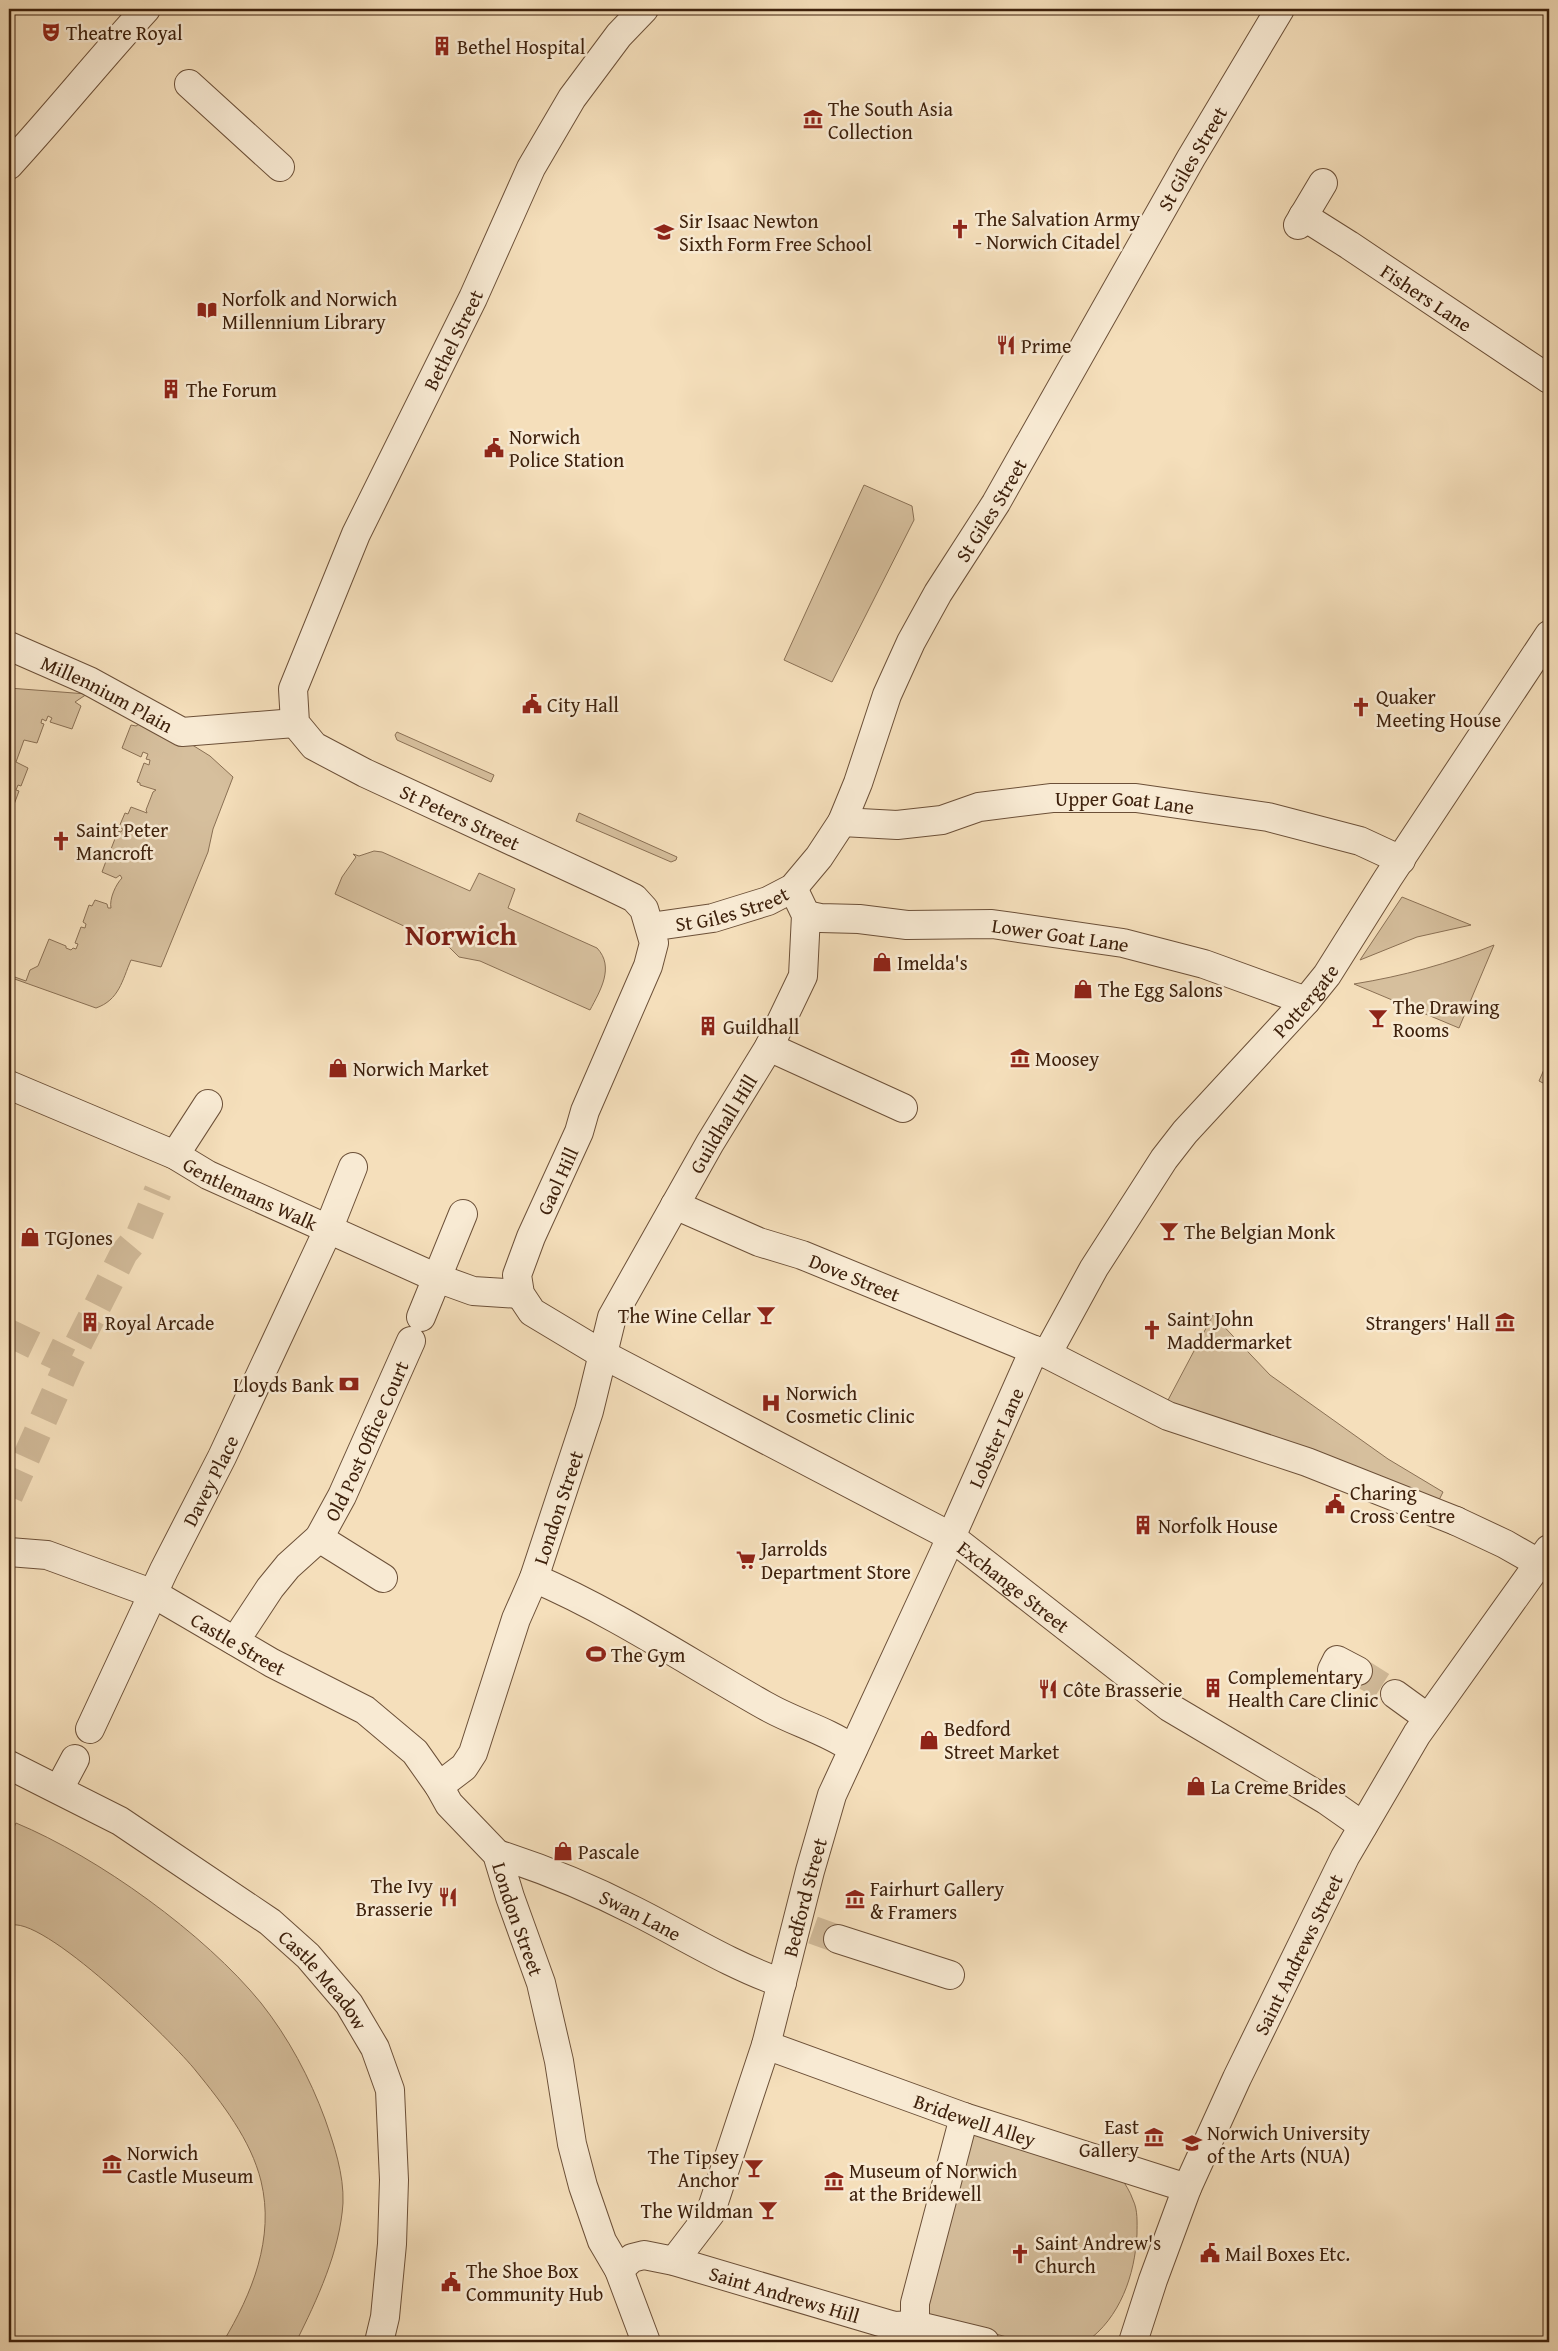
<svg xmlns="http://www.w3.org/2000/svg" width="1558" height="2351" viewBox="0 0 1558 2351" font-family="'Gentium Book Plus',serif">
<style>
.green{fill:#d6bf9d;stroke:#8a7054}
.lines{fill:none;stroke-linecap:round;stroke-linejoin:round}
.pedestrian-tunnel{stroke:#d0b998;stroke-width:28;stroke-dasharray:28 14;stroke-linecap:butt}
.minor-tunnel{stroke:#d0b998;stroke-width:28;stroke-dasharray:28 14;stroke-linecap:butt}
.pedestrian-casing{stroke:#6c5038;stroke-width:30}
.minor-casing{stroke:#6c5038;stroke-width:30}
.tertiary-casing{stroke:#6c5038;stroke-width:30}
.pedestrian{stroke:#f8ead3;stroke-width:28}
.minor{stroke:#f8ead3;stroke-width:28}
.tertiary{stroke:#f8ead3;stroke-width:28}
.labels{text-anchor:middle;dominant-baseline:central;stroke-width:5;stroke-linejoin:round;paint-order:stroke}
.poi-label{font-size:20px;fill:#3e210c;stroke:#f8ead3;text-anchor:start}
.street-label{font-size:20px;fill:#3e210c;stroke:#f8ead3}
.town-label{font-size:30px;font-weight:bold;fill:#7a1f14;stroke:#f8ead3}
</style>
<rect width="100%" height="100%" fill="#f5dfbb"/>
<filter id="stains"><feTurbulence type="fractalNoise" baseFrequency=".004" numOctaves="4"/><feColorMatrix values="0 0 0 0 .2 0 0 0 0 .09 0 0 0 0 .02 0 0 0 .5 -.17"/></filter>
<radialGradient id="worn" r=".72"><stop offset=".6" stop-color="#630" stop-opacity="0"/><stop offset="1" stop-color="#630" stop-opacity=".3"/></radialGradient>
<g class="green">
<path d="M 864,485 L 912,506 L 914,520 L 832,682 L 784,660 Z"/>
<path d="M 9,688 L 87,694 L 75,702 L 81,706 L 72,729 L 50,722 L 52,718 L 48,716 L 46,721 L 42,719 L 41,723 L 44,724 L 37,743 L 24,740 L 16,762 L 28,768 L 21,786 L 18,785 L 16,790 L 19,791 L 12,810 L 9,809 Z"/>
<path d="M 149,718 L 210,756 L 233,777 L 213,829 L 208,852 L 161,967 L 131,960 C 122,981 119,1000 96,1008 L 9,977 L 9,975 L 26,981 L 30,970 L 38,966 L 49,939 L 66,946 L 66,948 L 71,950 L 73,948 L 76,949 L 78,944 L 75,943 L 81,927 L 85,928 L 86,924 L 83,922 L 89,905 L 92,906 L 95,900 L 107,904 L 108,908 L 111,908 C 109,899 116,884 122,878 L 120,875 L 116,878 L 102,872 L 109,853 L 113,854 L 114,851 L 111,849 L 118,831 L 121,832 L 123,829 L 119,827 L 125,813 L 128,814 L 131,807 L 147,813 L 146,810 L 153,792 L 156,790 L 140,785 L 140,783 L 137,782 L 144,763 L 149,765 L 150,760 L 146,759 L 148,754 L 143,752 L 141,757 L 122,748 L 131,725 L 136,726 Z"/>
<path d="M 397,732 L 494,775 L 491,782 L 397,740 L 395,735 Z"/>
<path d="M 579,813 L 677,857 L 676,860 L 671,862 L 576,821 Z"/>
<path d="M 374,851 L 382,852 L 470,891 L 479,873 L 515,889 L 508,908 L 597,948 C 615,967 600,991 590,1010 L 480,961 L 459,957 L 449,947 L 335,894 L 342,877 L 356,857 L 353,854 L 359,856 Z"/>
<path d="M 1402,897 L 1471,925 L 1417,937 L 1360,960 Z"/>
<path d="M 1494,945 L 1459,1028 L 1354,984 C 1403,976 1448,964 1494,945 Z"/>
<path d="M 1549,1058 L 1549,1086 L 1539,1081 Z"/>
<path d="M 1213,1315 L 1270,1375 L 1388,1459 L 1443,1492 L 1436,1506 L 1167,1402 Z"/>
<path d="M 16,1823 C 98,1857 205,1934 261,2003 C 288,2037 310,2078 325,2119 C 334,2145 344,2174 343,2203 C 340,2251 317,2300 296,2342 L 223,2342 C 252,2294 275,2238 261,2181 C 251,2140 222,2103 196,2071 C 175,2044 40,1911 9,1926 L 9,1838 Z"/>
<path d="M 969,2130 L 1120,2176 C 1125,2184 1130,2191 1133,2200 C 1138,2210 1137,2223 1137,2234 C 1135,2275 1120,2318 1086,2342 L 1024,2342 L 926,2314 Z"/>
</g>
<g class="lines">
<g class="pedestrian-tunnel">
<path d="M 9,1333 L 69,1362"/>
<path d="M 9,1496 L 69,1362 L 124,1253 L 140,1234 L 158,1191"/>
<path d="M 813,1930 L 838,1939"/>
</g>
<path class="minor-tunnel" d="M 1358,1671 L 1395,1694"/>
<defs>
<g id="pedestrian">
<path d="M 189,84 L 280,167"/>
<path id="s1" d="M 1303,216 L 1349,245 L 1549,379"/>
<path d="M 1298,225 L 1323,183"/>
<path id="s2" d="M 9,646 L 89,681 L 182,732 L 295,723"/>
<path id="s3" d="M 842,822 L 897,825 L 942,820 L 979,807 L 1052,798 L 1136,798 L 1268,817 L 1360,841 L 1401,860"/>
<path id="s4" d="M 806,915 L 820,918 L 859,919 L 907,925 L 992,924 L 1123,943 L 1204,964 L 1306,1001"/>
<path d="M 769,1047 L 903,1108"/>
<path id="s5" d="M 9,1085 L 175,1155 L 208,1175 L 437,1278 L 473,1291 L 520,1294"/>
<path d="M 175,1155 L 208,1104"/>
<path id="s6" d="M 675,1205 L 759,1242 L 802,1255 L 1034,1350"/>
<path d="M 421,1317 L 463,1214"/>
<path id="s7" d="M 602,1354 L 950,1536 L 1169,1707 L 1326,1800 L 1363,1826"/>
<path id="s8" d="M 1047,1354 L 1094,1268 L 1164,1159 L 1185,1132 L 1306,1001 L 1327,975 L 1388,878 L 1549,635"/>
<path d="M 319,1538 L 383,1578"/>
<path id="s9" d="M 9,1552 L 47,1555 L 154,1594 L 272,1663 L 365,1710 L 415,1752 L 439,1786 L 449,1804 L 497,1854 L 510,1897 L 541,1983 L 559,2061 L 572,2144 L 583,2186 L 602,2241 L 619,2270 L 646,2342"/>
<path d="M 534,1578 C 615,1613 688,1662 764,1705 C 793,1722 826,1730 853,1749"/>
<path id="s10" d="M 235,1641 L 270,1588 L 288,1566 L 319,1538 L 342,1496 L 411,1341"/>
<path id="s11" d="M 90,1729 L 164,1570 L 222,1457 L 328,1230 L 353,1167"/>
<path id="s12" d="M 439,1786 L 464,1767 L 473,1753 L 516,1619 L 534,1578 L 589,1411 L 612,1317 L 710,1143 L 769,1047 L 803,976 L 806,915 L 793,888"/>
<path d="M 59,1789 L 75,1759"/>
<path id="s13" d="M 497,1854 C 544,1869 590,1888 635,1911 C 683,1935 730,1965 782,1983"/>
<path d="M 838,1939 L 950,1975"/>
<path id="s14" d="M 766,2045 L 964,2117 L 1187,2188"/>
<path id="s15" d="M 674,2261 L 710,2214 L 766,2045 L 810,1871 L 832,1795 L 943,1555 L 1034,1350 L 1047,1354 L 1168,1416 L 1307,1462 L 1456,1521"/>
<path id="s16" d="M 619,2270 L 632,2258 L 644,2255 L 674,2261 L 894,2326 L 915,2325 L 985,2342"/>
<path d="M 915,2325 L 915,2303 L 964,2117"/>
</g>
<g id="minor">
<path id="s17" d="M 602,1354 L 532,1312 L 520,1294 L 517,1275 L 531,1237 L 579,1132 L 585,1111 L 648,966 L 654,943 L 644,909 L 634,898 L 607,885 L 365,773 L 314,746 L 295,723 L 293,689 L 356,534 L 473,298 L 531,168 L 572,98 L 619,35 L 644,9"/>
<path d="M 1456,1521 L 1505,1544 L 1540,1564"/>
<path d="M 1332,1670 L 1337,1660 L 1358,1671"/>
<path d="M 1395,1694 L 1428,1718"/>
</g>
<g id="tertiary">
<path d="M 9,165 C 56,114 99,60 146,9"/>
<path id="s18" d="M 650,927 L 713,918 L 768,901 L 793,888 L 819,857 L 842,822 L 858,783 L 887,695 L 911,642 L 938,593 L 996,503 L 1191,158 L 1280,9"/>
<path id="s19" d="M 9,1765 L 120,1821 L 270,1922 L 308,1956 L 349,2004 L 375,2048 L 390,2090 L 394,2180 L 392,2244 L 385,2317 L 379,2342"/>
<path id="s20" d="M 1133,2342 L 1153,2280 L 1187,2188 L 1237,2078 L 1345,1857 L 1417,1734 L 1549,1549"/>
</g>
</defs>
<use href="#pedestrian" class="pedestrian-casing"/>
<use href="#minor" class="minor-casing"/>
<use href="#tertiary" class="tertiary-casing"/>
<use href="#pedestrian" class="pedestrian"/>
<use href="#minor" class="minor"/>
<use href="#tertiary" class="tertiary"/>
</g>
<defs>
<symbol id="theatre-bare" viewBox="-9 -9 18 18"><path d="M-5-5.5Q0-4 5-5.5V0Q5 5 0 6Q-5 5-5 0ZM-3.3-2.5H-1v1.5H-3.3ZM1-2.5H3.3v1.5H1ZM-2.8 1Q0 5.5 2.8 1Z" fill="#8f2418" stroke="#f8ead3" stroke-width="2.5" paint-order="stroke"/></symbol>
<symbol id="building-bare" viewBox="-9 -9 18 18"><path d="M-4-6H4V6H1V3H-1V6H-4ZM-2.5-4.3h1.7v1.8h-1.7ZM.8-4.3h1.7v1.8H.8ZM-2.5-1h1.7V.8h-1.7ZM.8-1h1.7V.8H.8Z" fill="#8f2418" stroke="#f8ead3" stroke-width="2.5" paint-order="stroke"/></symbol>
<symbol id="museum-bare" viewBox="-9 -9 18 18"><path d="M0-6L6-3V-2H-6V-3ZM-5-1h2V3h-2ZM-1-1h2V3h-2ZM3-1h2V3H3ZM-6 4H6V6H-6Z" fill="#8f2418" stroke="#f8ead3" stroke-width="2.5" paint-order="stroke"/></symbol>
<symbol id="church-bare" viewBox="-9 -9 18 18"><path d="M-1.2-6h2.4v3.5h3.3v2.4h-3.3V6h-2.4V-.1h-3.3v-2.4h3.3Z" fill="#8f2418" stroke="#f8ead3" stroke-width="2.5" paint-order="stroke"/></symbol>
<symbol id="university-bare" viewBox="-9 -9 18 18"><path d="M0-5L7-2L0 1L-7-2ZM-4 1L0 2.5L4 1V4Q0 6-4 4Z" fill="#8f2418" stroke="#f8ead3" stroke-width="2.5" paint-order="stroke"/></symbol>
<symbol id="library-bare" viewBox="-9 -9 18 18"><path d="M-6-4Q-3-5.5-.7-3.5V5Q-3 3-6 4ZM6-4Q3-5.5 .7-3.5V5Q3 3 6 4Z" fill="#8f2418" stroke="#f8ead3" stroke-width="2.5" paint-order="stroke"/></symbol>
<symbol id="restaurant-bare" viewBox="-9 -9 18 18"><path d="M-5-6h1v4h1v-4h1v4h1v-4h1v5L-1.5 .5V6h-2V.5L-5-1ZM5-6V6H3V1.5H1.5Q1.5-4 5-6Z" fill="#8f2418" stroke="#f8ead3" stroke-width="2.5" paint-order="stroke"/></symbol>
<symbol id="civic-bare" viewBox="-9 -9 18 18"><path d="M-.6-6.5H3V-4.5H.6V-3L4-1V1h2V6H-6V1h2V-1L-.6-3ZM-1.2 2.5V6h2.4V2.5Z" fill="#8f2418" stroke="#f8ead3" stroke-width="2.5" paint-order="stroke"/></symbol>
<symbol id="shop-bare" viewBox="-9 -9 18 18"><path d="M-5-2.5h2.3a2.7 3.5 0 0 1 5.4 0H5L5.5 6h-11ZM-1.5-2.5h3a1.5 2.3 0 0 0-3 0Z" fill="#8f2418" stroke="#f8ead3" stroke-width="2.5" paint-order="stroke"/></symbol>
<symbol id="bar-bare" viewBox="-9 -9 18 18"><path d="M-6-5H6L.8 .8V4.5H3.5V6h-7V4.5H-.8V.8Z" fill="#8f2418" stroke="#f8ead3" stroke-width="2.5" paint-order="stroke"/></symbol>
<symbol id="bank-bare" viewBox="-9 -9 18 18"><path d="M-6-4H6V4H-6ZM0-2.3a2.3 2.3 0 1 0 0 4.6a2.3 2.3 0 1 0 0-4.6Z" fill="#8f2418" stroke="#f8ead3" stroke-width="2.5" paint-order="stroke"/></symbol>
<symbol id="hospital-bare" viewBox="-9 -9 18 18"><path d="M-5-5h3v3.5h4V-5h3V5h-3V1.5h-4V5h-3Z" fill="#8f2418" stroke="#f8ead3" stroke-width="2.5" paint-order="stroke"/></symbol>
<symbol id="supermarket-bare" viewBox="-9 -9 18 18"><path d="M-6-5.5h2.5l.6 2H6L4.5 2H-2.5L-4.4-4H-6ZM-1.5 3.2a1.3 1.3 0 1 0 .1 0ZM3 3.2a1.3 1.3 0 1 0 .1 0Z" fill="#8f2418" stroke="#f8ead3" stroke-width="2.5" paint-order="stroke"/></symbol>
<symbol id="stadium-bare" viewBox="-9 -9 18 18"><path d="M0-5a6.5 5 0 1 0 0 10a6.5 5 0 1 0 0-10ZM-3.5-1.8h7v3.6h-7Z" fill="#8f2418" stroke="#f8ead3" stroke-width="2.5" paint-order="stroke"/></symbol>
</defs>
<g fill-rule="evenodd">
<use href="#theatre-bare" x="37" y="18" width="28" height="28"/>
<use href="#building-bare" x="428" y="32" width="28" height="28"/>
<use href="#museum-bare" x="799" y="105" width="28" height="28"/>
<use href="#church-bare" x="946" y="215" width="28" height="28"/>
<use href="#university-bare" x="650" y="218" width="28" height="28"/>
<use href="#library-bare" x="193" y="296" width="28" height="28"/>
<use href="#restaurant-bare" x="992" y="331" width="28" height="28"/>
<use href="#building-bare" x="157" y="375" width="28" height="28"/>
<use href="#civic-bare" x="480" y="434" width="28" height="28"/>
<use href="#civic-bare" x="518" y="690" width="28" height="28"/>
<use href="#church-bare" x="1347" y="693" width="28" height="28"/>
<use href="#church-bare" x="47" y="827" width="28" height="28"/>
<use href="#shop-bare" x="868" y="948" width="28" height="28"/>
<use href="#shop-bare" x="1069" y="975" width="28" height="28"/>
<use href="#bar-bare" x="1364" y="1004" width="28" height="28"/>
<use href="#building-bare" x="694" y="1012" width="28" height="28"/>
<use href="#museum-bare" x="1006" y="1044" width="28" height="28"/>
<use href="#shop-bare" x="324" y="1054" width="28" height="28"/>
<use href="#bar-bare" x="1155" y="1217" width="28" height="28"/>
<use href="#shop-bare" x="16" y="1223" width="28" height="28"/>
<use href="#bar-bare" x="752" y="1301" width="28" height="28"/>
<use href="#building-bare" x="76" y="1308" width="28" height="28"/>
<use href="#museum-bare" x="1491" y="1308" width="28" height="28"/>
<use href="#church-bare" x="1138" y="1316" width="28" height="28"/>
<use href="#bank-bare" x="335" y="1370" width="28" height="28"/>
<use href="#hospital-bare" x="757" y="1389" width="28" height="28"/>
<use href="#civic-bare" x="1321" y="1490" width="28" height="28"/>
<use href="#building-bare" x="1129" y="1511" width="28" height="28"/>
<use href="#supermarket-bare" x="732" y="1546" width="28" height="28"/>
<use href="#stadium-bare" x="582" y="1640" width="28" height="28"/>
<use href="#building-bare" x="1199" y="1674" width="28" height="28"/>
<use href="#restaurant-bare" x="1034" y="1675" width="28" height="28"/>
<use href="#shop-bare" x="915" y="1726" width="28" height="28"/>
<use href="#shop-bare" x="1182" y="1772" width="28" height="28"/>
<use href="#shop-bare" x="549" y="1837" width="28" height="28"/>
<use href="#restaurant-bare" x="434" y="1883" width="28" height="28"/>
<use href="#museum-bare" x="841" y="1885" width="28" height="28"/>
<use href="#museum-bare" x="1140" y="2123" width="28" height="28"/>
<use href="#university-bare" x="1178" y="2129" width="28" height="28"/>
<use href="#museum-bare" x="98" y="2150" width="28" height="28"/>
<use href="#bar-bare" x="740" y="2154" width="28" height="28"/>
<use href="#museum-bare" x="820" y="2167" width="28" height="28"/>
<use href="#bar-bare" x="754" y="2196" width="28" height="28"/>
<use href="#civic-bare" x="1196" y="2239" width="28" height="28"/>
<use href="#church-bare" x="1006" y="2240" width="28" height="28"/>
<use href="#civic-bare" x="437" y="2268" width="28" height="28"/>
</g>
<g class="labels">
<g class="poi-label">
<text x="66" y="32">Theatre Royal</text>
<text x="457" y="46">Bethel Hospital</text>
<text x="828" y="108">The South Asia<tspan x="828" dy="23">Collection</tspan></text>
<text x="975" y="218">The Salvation Army<tspan x="975" dy="23">- Norwich Citadel</tspan></text>
<text x="679" y="220">Sir Isaac Newton<tspan x="679" dy="23">Sixth Form Free School</tspan></text>
<text x="222" y="298">Norfolk and Norwich<tspan x="222" dy="23">Millennium Library</tspan></text>
<text x="1021" y="345">Prime</text>
<text x="186" y="389">The Forum</text>
<text x="509" y="436">Norwich<tspan x="509" dy="23">Police Station</tspan></text>
<text x="1376" y="696">Quaker<tspan x="1376" dy="23">Meeting House</tspan></text>
<text x="547" y="704">City Hall</text>
<text x="76" y="829">Saint Peter<tspan x="76" dy="23">Mancroft</tspan></text>
<text x="897" y="962">Imelda's</text>
<text x="1098" y="989">The Egg Salons</text>
<text x="1393" y="1006">The Drawing<tspan x="1393" dy="23">Rooms</tspan></text>
<text x="723" y="1026">Guildhall</text>
<text x="1035" y="1058">Moosey</text>
<text x="353" y="1068">Norwich Market</text>
<text x="1184" y="1231">The Belgian Monk</text>
<text x="45" y="1237">TGJones</text>
<text x="751" y="1315" text-anchor="end">The Wine Cellar</text>
<text x="1167" y="1318">Saint John<tspan x="1167" dy="23">Maddermarket</tspan></text>
<text x="105" y="1322">Royal Arcade</text>
<text x="1490" y="1322" text-anchor="end">Strangers' Hall</text>
<text x="334" y="1384" text-anchor="end">Lloyds Bank</text>
<text x="786" y="1392">Norwich<tspan x="786" dy="23">Cosmetic Clinic</tspan></text>
<text x="1350" y="1492">Charing<tspan x="1350" dy="23">Cross Centre</tspan></text>
<text x="1158" y="1525">Norfolk House</text>
<text x="761" y="1548">Jarrolds<tspan x="761" dy="23">Department Store</tspan></text>
<text x="611" y="1654">The Gym</text>
<text x="1228" y="1676">Complementary<tspan x="1228" dy="23">Health Care Clinic</tspan></text>
<text x="1063" y="1689">Côte Brasserie</text>
<text x="944" y="1728">Bedford<tspan x="944" dy="23">Street Market</tspan></text>
<text x="1211" y="1786">La Creme Brides</text>
<text x="578" y="1851">Pascale</text>
<text x="433" y="1885" text-anchor="end">The Ivy<tspan x="433" dy="23">Brasserie</tspan></text>
<text x="870" y="1888">Fairhurt Gallery<tspan x="870" dy="23">&amp; Framers</tspan></text>
<text x="1139" y="2126" text-anchor="end">East<tspan x="1139" dy="23">Gallery</tspan></text>
<text x="1207" y="2132">Norwich University<tspan x="1207" dy="23">of the Arts (NUA)</tspan></text>
<text x="127" y="2152">Norwich<tspan x="127" dy="23">Castle Museum</tspan></text>
<text x="739" y="2156" text-anchor="end">The Tipsey<tspan x="739" dy="23">Anchor</tspan></text>
<text x="849" y="2170">Museum of Norwich<tspan x="849" dy="23">at the Bridewell</tspan></text>
<text x="753" y="2210" text-anchor="end">The Wildman</text>
<text x="1035" y="2242">Saint Andrew's<tspan x="1035" dy="23">Church</tspan></text>
<text x="1225" y="2253">Mail Boxes Etc.</text>
<text x="466" y="2270">The Shoe Box<tspan x="466" dy="23">Community Hub</tspan></text>
</g>
<g class="street-label">
<text stroke="none"><textPath href="#s18" startOffset="984">St Giles Street</textPath></text>
<text stroke="none"><textPath href="#s1" startOffset="148">Fishers Lane</textPath></text>
<text stroke="none"><textPath href="#s17" startOffset="1335">Bethel Street</textPath></text>
<text stroke="none"><textPath href="#s18" startOffset="579">St Giles Street</textPath></text>
<text stroke="none"><textPath href="#s2" startOffset="109">Millennium Plain</textPath></text>
<text stroke="none"><textPath href="#s3" startOffset="286">Upper Goat Lane</textPath></text>
<text transform="translate(460 817) rotate(25)">St Peters Street</text>
<text stroke="none"><textPath href="#s18" startOffset="84">St Giles Street</textPath></text>
<text stroke="none"><textPath href="#s4" startOffset="256">Lower Goat Lane</textPath></text>
<text stroke="none"><textPath href="#s8" startOffset="440">Pottergate</textPath></text>
<text stroke="none"><textPath href="#s12" startOffset="729">Guildhall Hill</textPath></text>
<text stroke="none"><textPath href="#s17" startOffset="225">Gaol Hill</textPath></text>
<text stroke="none"><textPath href="#s5" startOffset="265">Gentlemans Walk</textPath></text>
<text stroke="none"><textPath href="#s6" startOffset="194">Dove Street</textPath></text>
<text stroke="none"><textPath href="#s15" startOffset="889">Lobster Lane</textPath></text>
<text stroke="none"><textPath href="#s10" startOffset="242">Old Post Office Court</textPath></text>
<text stroke="none"><textPath href="#s11" startOffset="276">Davey Place</textPath></text>
<text stroke="none"><textPath href="#s12" startOffset="308">London Street</textPath></text>
<text stroke="none"><textPath href="#s7" startOffset="474">Exchange Street</textPath></text>
<text stroke="none"><textPath href="#s9" startOffset="250">Castle Street</textPath></text>
<text stroke="none"><textPath href="#s15" startOffset="390">Bedford Street</textPath></text>
<text stroke="none"><textPath href="#s13" startOffset="156">Swan Lane</textPath></text>
<text stroke="none"><textPath href="#s9" startOffset="658">London Street</textPath></text>
<text stroke="none"><textPath href="#s20" startOffset="422">Saint Andrews Street</textPath></text>
<text stroke="none"><textPath href="#s19" startOffset="384">Castle Meadow</textPath></text>
<text stroke="none"><textPath href="#s14" startOffset="222">Bridewell Alley</textPath></text>
<text stroke="none"><textPath href="#s16" startOffset="176">Saint Andrews Hill</textPath></text>
</g>
<g class="town-label">
<text x="461" y="934">Norwich</text>
</g>
</g>
<rect width="1558" height="2351" fill="none" stroke="#f5dfbb" stroke-width="30"/>
<rect x="10" y="10" width="1538" height="2331" fill="none" stroke="#3e210c" stroke-width="2.5"/>
<rect x="15" y="15" width="1528" height="2321" fill="none" stroke="#3e210c"/>
<rect width="100%" height="100%" filter="url(#stains)"/>
<rect width="100%" height="100%" fill="url(#worn)"/>
</svg>
